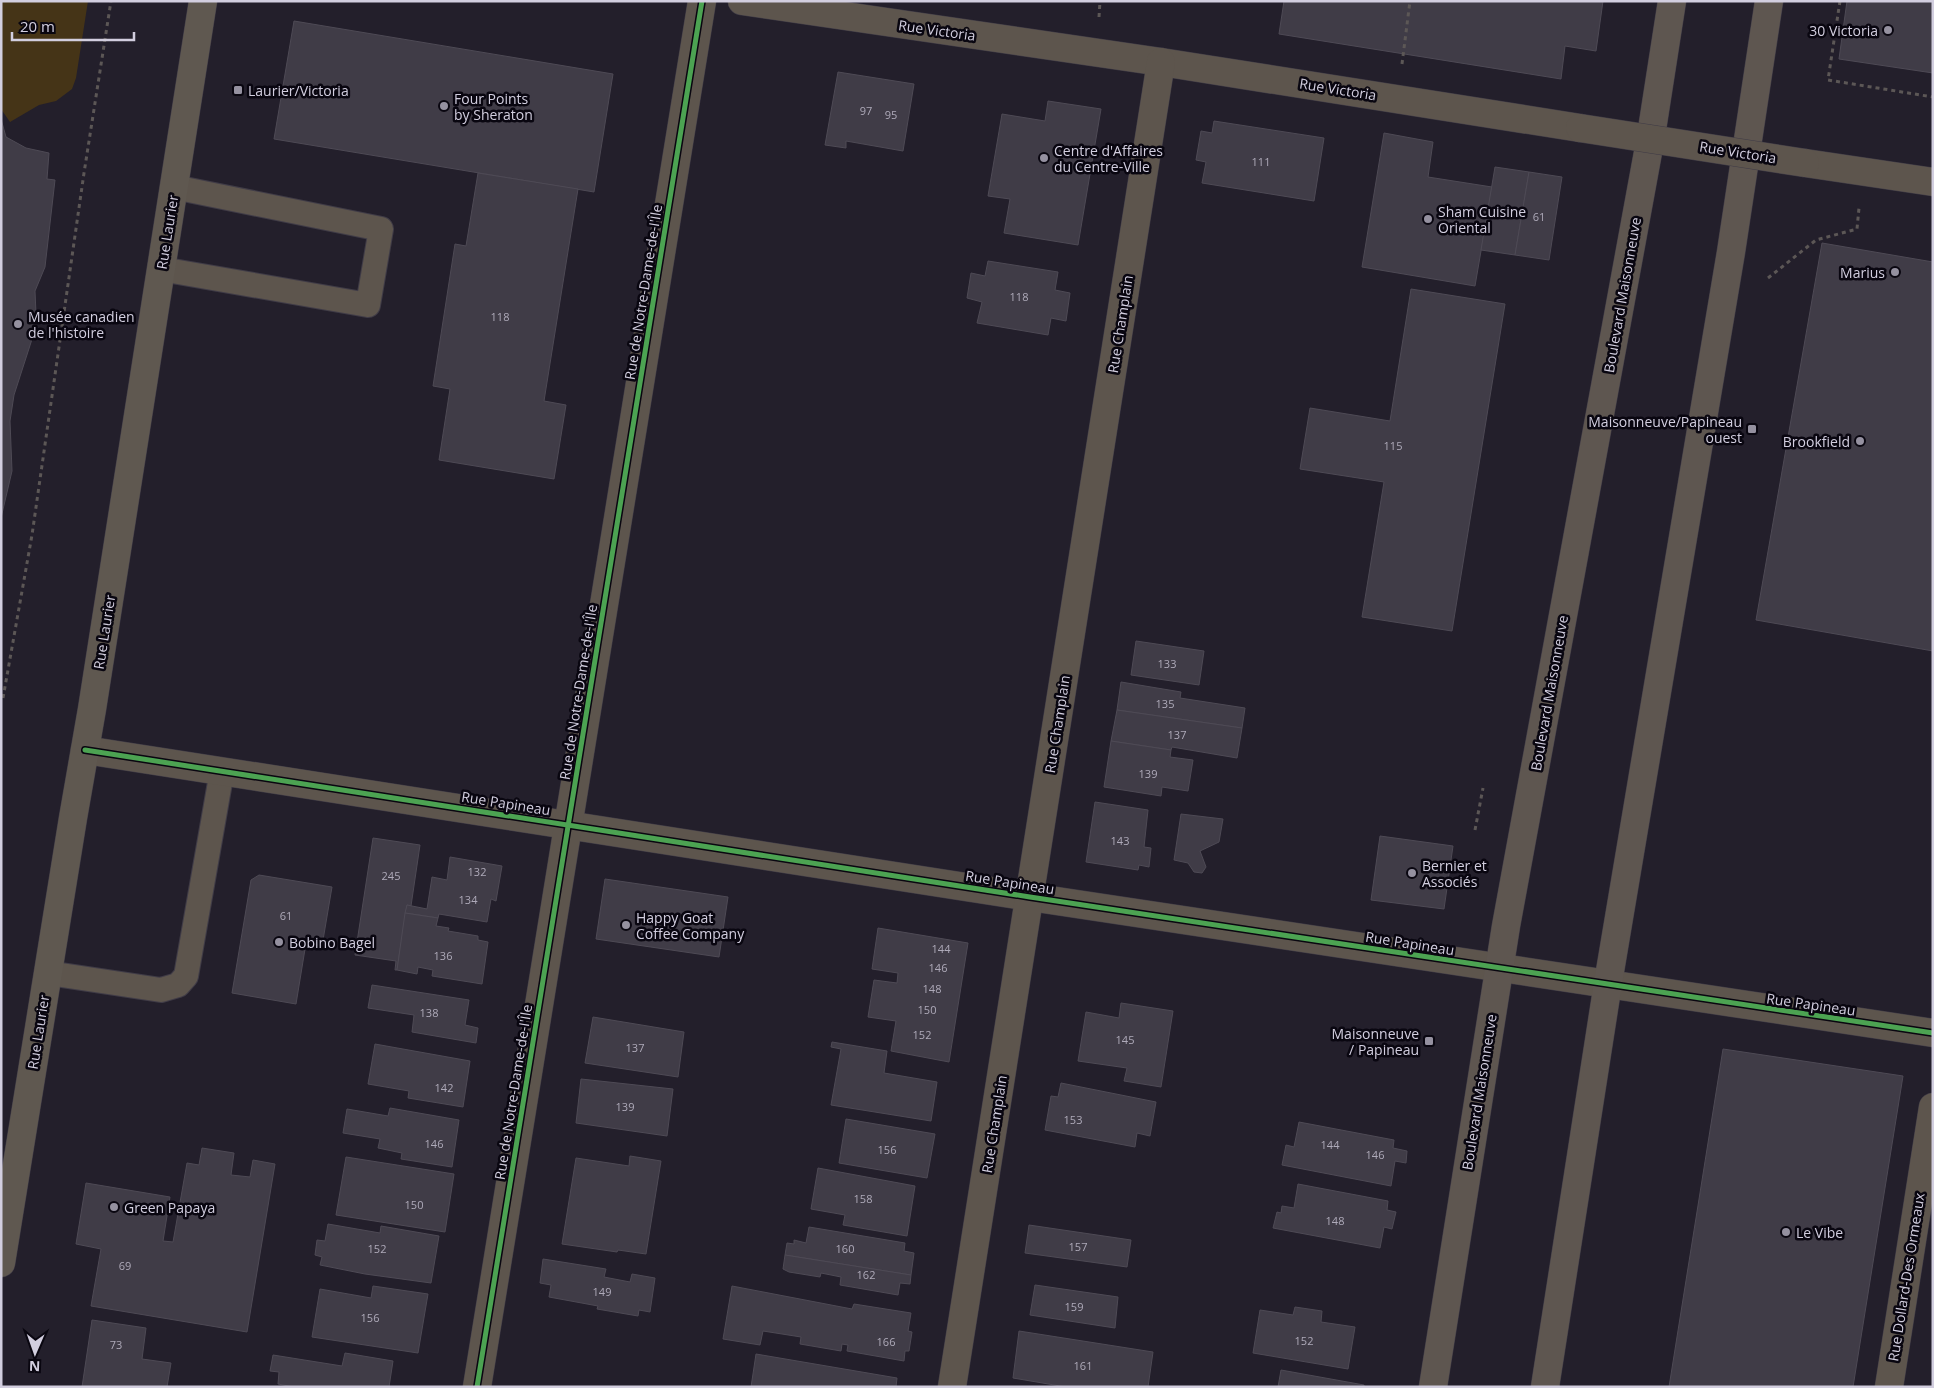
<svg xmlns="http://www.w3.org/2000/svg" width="1934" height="1388" viewBox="0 0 1934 1388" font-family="'Open Sans',sans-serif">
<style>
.green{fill:#453417}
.building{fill:#403c47;stroke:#4e4a55}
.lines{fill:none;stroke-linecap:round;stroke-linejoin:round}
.service-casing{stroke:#403c47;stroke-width:26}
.minor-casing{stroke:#403c47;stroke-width:29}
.secondary-casing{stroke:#403c47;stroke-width:29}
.primary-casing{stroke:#403c47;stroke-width:29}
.path{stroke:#5c5756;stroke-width:3;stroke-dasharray:4 4;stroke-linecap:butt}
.service{stroke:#5d554d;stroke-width:24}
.minor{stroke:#5d554d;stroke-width:28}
.secondary{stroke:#5f5850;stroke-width:28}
.primary{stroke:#5e5650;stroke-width:28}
.minor-bridge-casing{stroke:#403c47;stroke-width:29;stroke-linecap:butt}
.minor-bridge{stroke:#5d554d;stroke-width:28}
.cycleway-casing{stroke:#090610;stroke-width:8}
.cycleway{stroke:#4ca352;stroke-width:5}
.poi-dot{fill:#9591a0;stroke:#090610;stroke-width:2}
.labels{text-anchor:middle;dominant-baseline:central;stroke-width:5;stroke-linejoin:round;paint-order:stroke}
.number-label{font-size:11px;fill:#aeaab9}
.street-label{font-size:14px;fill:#d2cedf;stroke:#090610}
.poi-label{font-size:14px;fill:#d2cedf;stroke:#090610;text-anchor:start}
</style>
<rect width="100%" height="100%" fill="#231f2b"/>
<path class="green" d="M 1,1 L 88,1 L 76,78 L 72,89 L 56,101 L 39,105 L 10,122 L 1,109 Z"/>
<g class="building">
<path d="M 1284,1 L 1603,1 L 1596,51 L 1565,46 L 1561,79 L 1279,34 Z"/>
<path d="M 1847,1 L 1933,1 L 1933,73 L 1839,59 Z"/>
<path d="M 294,21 L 613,74 L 594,192 L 274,139 Z"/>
<path d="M 838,72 L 914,84 L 903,151 L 846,141 L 846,148 L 825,145 Z"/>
<path d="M 1048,101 L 1101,109 L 1078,245 L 1004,233 L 1010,199 L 988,196 L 1002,114 L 1045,121 Z"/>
<path d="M 1,119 L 6,137 L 26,148 L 49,153 L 47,179 L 55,180 L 45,267 L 35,291 L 36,314 L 34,333 L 14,395 L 10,421 L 12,471 L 1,518 Z"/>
<path d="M 1214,121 L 1324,138 L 1314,201 L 1202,183 L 1206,162 L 1196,160 L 1201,131 L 1212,133 Z"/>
<path d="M 1384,133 L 1433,142 L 1428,177 L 1492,187 L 1475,286 L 1362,267 Z"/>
<path d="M 1495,167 L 1529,172 L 1515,255 L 1481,250 Z"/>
<path d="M 1529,172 L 1562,177 L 1549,260 L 1515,255 Z"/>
<path d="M 478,173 L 578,189 L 544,401 L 566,405 L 554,479 L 439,460 L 450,389 L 433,386 L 455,244 L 466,246 Z"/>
<path d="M 1822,243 L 1933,262 L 1933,651 L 1756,620 Z"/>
<path d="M 988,261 L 1058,272 L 1055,290 L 1070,293 L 1066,321 L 1051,318 L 1048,335 L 977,323 L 982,302 L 967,298 L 971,273 L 985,276 Z"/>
<path d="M 1411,289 L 1505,304 L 1452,631 L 1362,617 L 1384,482 L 1300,469 L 1310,408 L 1390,421 Z"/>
<path d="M 1136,641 L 1204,651 L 1199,685 L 1131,675 Z"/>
<path d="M 1121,682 L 1181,692 L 1180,698 L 1245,708 L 1242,728 L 1117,710 Z"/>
<path d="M 1117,710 L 1242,728 L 1237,758 L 1172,747 L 1171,750 L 1111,741 Z"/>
<path d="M 1111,741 L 1171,750 L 1170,757 L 1193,760 L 1188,791 L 1162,787 L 1161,796 L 1104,787 Z"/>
<path d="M 1095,802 L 1148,810 L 1144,847 L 1151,848 L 1149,867 L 1139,865 L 1138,870 L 1086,862 Z"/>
<path d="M 1181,814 L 1223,819 L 1219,842 L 1200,851 L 1206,867 L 1202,873 L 1194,872 L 1188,863 L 1174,860 Z"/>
<path d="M 1380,836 L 1453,846 L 1444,909 L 1371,900 Z"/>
<path d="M 373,838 L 420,845 L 411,906 L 407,905 L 397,970 L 395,970 L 396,961 L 355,955 Z"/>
<path d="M 450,857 L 502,866 L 496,901 L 491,899 L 487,922 L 439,914 L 438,918 L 405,913 L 407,905 L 427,909 L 432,877 L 447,880 Z"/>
<path d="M 259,875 L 332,887 L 322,946 L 306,943 L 296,1004 L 232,993 L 251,880 Z"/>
<path d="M 605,879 L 728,897 L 719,957 L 596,939 Z"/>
<path d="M 405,913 L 438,918 L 436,926 L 449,928 L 448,931 L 478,936 L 478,940 L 488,942 L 482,984 L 432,976 L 433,970 L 418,967 L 417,974 L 397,970 Z"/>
<path d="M 878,928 L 968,943 L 949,1062 L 891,1051 L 896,1021 L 868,1017 L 874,980 L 897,983 L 898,973 L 872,969 Z"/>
<path d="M 372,985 L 469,1000 L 465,1025 L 478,1028 L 476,1043 L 412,1032 L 414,1015 L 368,1008 Z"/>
<path d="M 1121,1003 L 1173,1011 L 1161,1087 L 1124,1081 L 1127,1068 L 1078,1061 L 1086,1012 L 1119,1018 Z"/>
<path d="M 593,1017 L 684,1032 L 678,1077 L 585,1063 Z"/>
<path d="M 832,1042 L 887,1051 L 884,1073 L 937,1082 L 931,1121 L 831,1105 L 841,1049 L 831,1047 Z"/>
<path d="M 375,1044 L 470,1061 L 463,1107 L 408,1098 L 409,1091 L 368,1084 Z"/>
<path d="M 1723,1049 L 1903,1076 L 1853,1387 L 1669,1387 Z"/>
<path d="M 581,1079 L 673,1089 L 667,1136 L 576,1123 Z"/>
<path d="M 1061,1083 L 1156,1102 L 1150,1136 L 1137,1133 L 1135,1147 L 1045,1130 L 1051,1096 L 1058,1097 Z"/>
<path d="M 390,1108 L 459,1120 L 452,1167 L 401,1159 L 402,1153 L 378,1148 L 380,1139 L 343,1133 L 347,1109 L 388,1116 Z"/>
<path d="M 846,1119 L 935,1134 L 927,1178 L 839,1163 Z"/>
<path d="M 1299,1122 L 1394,1140 L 1393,1148 L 1407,1151 L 1406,1163 L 1395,1161 L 1391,1186 L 1282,1165 L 1286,1145 L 1294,1147 Z"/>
<path d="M 202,1148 L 234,1153 L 231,1175 L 250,1177 L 253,1160 L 275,1164 L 247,1332 L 91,1306 L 101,1249 L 76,1244 L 86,1183 L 170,1197 L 163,1241 L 173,1242 L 187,1163 L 199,1165 Z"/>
<path d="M 630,1156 L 661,1161 L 646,1254 L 618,1250 L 617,1252 L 562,1244 L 576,1158 L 629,1166 Z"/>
<path d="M 346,1157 L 454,1174 L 445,1232 L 336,1215 Z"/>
<path d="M 818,1168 L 915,1186 L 907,1236 L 843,1225 L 845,1215 L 811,1209 Z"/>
<path d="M 1298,1184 L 1388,1201 L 1387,1210 L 1396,1212 L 1392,1229 L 1384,1227 L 1380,1248 L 1273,1228 L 1277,1212 L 1281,1213 L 1282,1206 L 1294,1208 Z"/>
<path d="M 328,1224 L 380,1233 L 381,1226 L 439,1236 L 431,1283 L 365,1274 L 320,1265 L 322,1257 L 315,1255 L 317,1240 L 325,1241 Z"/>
<path d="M 1029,1225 L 1131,1240 L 1127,1267 L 1025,1253 Z"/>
<path d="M 809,1227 L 905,1243 L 904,1251 L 914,1253 L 911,1275 L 785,1255 L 787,1243 L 794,1244 L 794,1240 L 806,1243 Z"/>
<path d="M 785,1255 L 911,1275 L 910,1284 L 900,1283 L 898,1295 L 840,1285 L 841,1277 L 821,1273 L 820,1277 L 789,1272 L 783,1269 Z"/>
<path d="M 543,1259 L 606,1269 L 604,1277 L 630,1282 L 632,1274 L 655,1278 L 650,1312 L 639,1310 L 638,1316 L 597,1309 L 598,1306 L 549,1297 L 551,1285 L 540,1283 Z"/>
<path d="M 1035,1285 L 1118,1297 L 1115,1328 L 1030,1315 Z"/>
<path d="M 373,1286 L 428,1294 L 418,1353 L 312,1337 L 320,1289 L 371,1298 Z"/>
<path d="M 732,1286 L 852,1309 L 854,1304 L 911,1313 L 908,1331 L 912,1332 L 909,1351 L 905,1351 L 904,1361 L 847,1351 L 848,1345 L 842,1344 L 841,1351 L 800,1344 L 801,1337 L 763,1331 L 760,1345 L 723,1339 Z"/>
<path d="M 1295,1307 L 1322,1311 L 1321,1322 L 1355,1327 L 1348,1369 L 1253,1353 L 1260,1310 L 1293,1315 Z"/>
<path d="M 92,1320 L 146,1328 L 142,1359 L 171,1363 L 167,1387 L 82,1387 Z"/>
<path d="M 1019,1331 L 1153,1352 L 1148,1387 L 1066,1387 L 1013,1378 Z"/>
<path d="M 345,1353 L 393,1361 L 389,1387 L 294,1387 L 278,1384 L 279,1372 L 270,1371 L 273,1355 L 342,1366 Z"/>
<path d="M 756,1354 L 897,1378 L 896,1387 L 751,1387 Z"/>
<path d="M 1281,1370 L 1364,1385 L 1364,1387 L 1278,1387 Z"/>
</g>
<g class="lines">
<defs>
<g id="service">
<path d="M 161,269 L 368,305 L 381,229 L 174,187"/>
<path d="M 48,973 L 161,990 L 178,985 L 186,976 L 222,771"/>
</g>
<g id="minor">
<path d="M 742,1 L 1161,62 L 1580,128"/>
<path d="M 1805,163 L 1933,182"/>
<path d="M 85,750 L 1030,897 L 1933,1033"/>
<path d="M 477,1387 L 702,1"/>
<path d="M 952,1387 L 1161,62"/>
<path d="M 1889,1387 L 1933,1107"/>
</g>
<path id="secondary" d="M 1,1263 L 73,818 L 92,709 L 203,1"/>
<g id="primary">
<path d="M 1433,1387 L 1506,926 L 1651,136 L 1672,1"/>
<path d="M 1545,1387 L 1608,983 L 1731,252 L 1769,1"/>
</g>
</defs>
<use href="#service" class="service-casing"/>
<use href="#minor" class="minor-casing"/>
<use href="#secondary" class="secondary-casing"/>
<use href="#primary" class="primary-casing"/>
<g class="path">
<path d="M 1840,1 L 1828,80 L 1933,97"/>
<path d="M 1099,17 L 1100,1"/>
<path d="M 1402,64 L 1410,1"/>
<path d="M 1768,278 L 1816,240 L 1857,229 L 1859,208"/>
<path d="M 3,698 L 32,535 L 84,173 L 111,1"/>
<path d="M 1475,830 L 1483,788"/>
</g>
<use href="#service" class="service"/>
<use href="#minor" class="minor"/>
<use href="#secondary" class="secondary"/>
<use href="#primary" class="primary"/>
<defs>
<path id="minor-bridge" d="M 1580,128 L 1805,163"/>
</defs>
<use href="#minor-bridge" class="minor-bridge-casing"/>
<use href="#minor-bridge" class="minor-bridge"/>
<defs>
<g id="cycleway">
<path d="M 85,750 L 1030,897 L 1933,1033"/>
<path d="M 477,1387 L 702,1"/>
</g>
</defs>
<use href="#cycleway" class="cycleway-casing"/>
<use href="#cycleway" class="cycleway"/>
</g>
<g class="poi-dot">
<circle cx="1888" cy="30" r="5"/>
<rect x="233" y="85" width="10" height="10" rx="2.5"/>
<circle cx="444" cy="106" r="5"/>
<circle cx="1044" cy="158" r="5"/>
<circle cx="1428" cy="219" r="5"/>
<circle cx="1895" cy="272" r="5"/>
<circle cx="18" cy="324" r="5"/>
<rect x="1747" y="424" width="10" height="10" rx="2.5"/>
<circle cx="1860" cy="441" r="5"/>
<circle cx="1412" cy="873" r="5"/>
<circle cx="626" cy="925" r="5"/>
<circle cx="279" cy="942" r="5"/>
<rect x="1424" y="1036" width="10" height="10" rx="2.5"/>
<circle cx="114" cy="1207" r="5"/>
<circle cx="1786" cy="1232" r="5"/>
</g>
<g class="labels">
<g class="number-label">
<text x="866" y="110">97</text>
<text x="891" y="114">95</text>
<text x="1261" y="161">111</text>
<text x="1539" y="216">61</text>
<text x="1019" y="296">118</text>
<text x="500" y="316">118</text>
<text x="1393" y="445">115</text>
<text x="1167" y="663">133</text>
<text x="1165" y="703">135</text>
<text x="1177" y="734">137</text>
<text x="1148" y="773">139</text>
<text x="1120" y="840">143</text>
<text x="477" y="871">132</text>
<text x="391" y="875">245</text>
<text x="468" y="899">134</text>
<text x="286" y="915">61</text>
<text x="941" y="948">144</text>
<text x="443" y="955">136</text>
<text x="938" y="967">146</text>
<text x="932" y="988">148</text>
<text x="927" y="1009">150</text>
<text x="429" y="1012">138</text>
<text x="922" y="1034">152</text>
<text x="1125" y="1039">145</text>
<text x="635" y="1047">137</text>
<text x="444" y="1087">142</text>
<text x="625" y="1106">139</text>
<text x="1073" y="1119">153</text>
<text x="434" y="1143">146</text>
<text x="1330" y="1144">144</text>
<text x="887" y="1149">156</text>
<text x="1375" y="1154">146</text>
<text x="863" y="1198">158</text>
<text x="414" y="1204">150</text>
<text x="1335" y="1220">148</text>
<text x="1078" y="1246">157</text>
<text x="377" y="1248">152</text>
<text x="845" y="1248">160</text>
<text x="125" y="1265">69</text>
<text x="866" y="1274">162</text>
<text x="602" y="1291">149</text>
<text x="1074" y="1306">159</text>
<text x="370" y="1317">156</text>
<text x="1304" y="1340">152</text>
<text x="886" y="1341">166</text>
<text x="116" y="1344">73</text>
<text x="1083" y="1365">161</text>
</g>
<g class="street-label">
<text transform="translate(937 30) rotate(8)">Rue Victoria</text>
<text transform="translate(1338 89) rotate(9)">Rue Victoria</text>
<text transform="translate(1738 152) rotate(9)">Rue Victoria</text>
<text transform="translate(167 232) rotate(-81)">Rue Laurier</text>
<text transform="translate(643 292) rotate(-81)">Rue de Notre-Dame-de-I'Île</text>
<text transform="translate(1622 295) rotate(-80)">Boulevard Maisonneuve</text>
<text transform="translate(1120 324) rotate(-81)">Rue Champlain</text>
<text transform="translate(104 632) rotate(-81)">Rue Laurier</text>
<text transform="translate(578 692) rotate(-81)">Rue de Notre-Dame-de-I'Île</text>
<text transform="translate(1549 693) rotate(-80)">Boulevard Maisonneuve</text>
<text transform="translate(1057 724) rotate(-81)">Rue Champlain</text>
<text transform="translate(506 803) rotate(9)">Rue Papineau</text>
<text transform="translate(1010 882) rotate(9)">Rue Papineau</text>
<text transform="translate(1410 943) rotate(9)">Rue Papineau</text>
<text transform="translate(1811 1004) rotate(8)">Rue Papineau</text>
<text transform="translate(38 1032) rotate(-81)">Rue Laurier</text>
<text transform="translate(513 1092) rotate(-81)">Rue de Notre-Dame-de-I'Île</text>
<text transform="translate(1479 1092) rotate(-81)">Boulevard Maisonneuve</text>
<text transform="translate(994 1124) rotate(-81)">Rue Champlain</text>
<text transform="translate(1906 1277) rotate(-81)">Rue Dollard-Des Ormeaux</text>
</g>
<g class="poi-label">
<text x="1878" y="30" text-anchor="end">30 Victoria</text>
<text x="248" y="90">Laurier/Victoria</text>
<text x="454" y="98">Four Points<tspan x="454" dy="16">by Sheraton</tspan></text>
<text x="1054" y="150">Centre d'Affaires<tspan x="1054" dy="16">du Centre-Ville</tspan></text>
<text x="1438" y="211">Sham Cuisine<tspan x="1438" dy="16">Oriental</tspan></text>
<text x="1885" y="272" text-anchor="end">Marius</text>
<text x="28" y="316">Musée canadien<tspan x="28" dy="16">de l'histoire</tspan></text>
<text x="1742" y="421" text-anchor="end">Maisonneuve/Papineau<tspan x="1742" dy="16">ouest</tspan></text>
<text x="1850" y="441" text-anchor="end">Brookfield</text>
<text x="1422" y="865">Bernier et<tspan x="1422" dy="16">Associés</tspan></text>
<text x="636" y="917">Happy Goat<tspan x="636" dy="16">Coffee Company</tspan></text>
<text x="289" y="942">Bobino Bagel</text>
<text x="1419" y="1033" text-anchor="end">Maisonneuve<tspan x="1419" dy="16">/ Papineau</tspan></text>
<text x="124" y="1207">Green Papaya</text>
<text x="1796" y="1232">Le Vibe</text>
</g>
</g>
<rect width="1934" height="1388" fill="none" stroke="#d2cedf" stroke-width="5"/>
<g transform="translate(35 1353) rotate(182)" stroke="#090610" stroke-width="4" paint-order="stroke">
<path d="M0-4L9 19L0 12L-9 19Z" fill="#d2cedf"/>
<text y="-8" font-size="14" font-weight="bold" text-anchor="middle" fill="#d2cedf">N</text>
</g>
<path d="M12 32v8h122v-8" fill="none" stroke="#d2cedf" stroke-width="2.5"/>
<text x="20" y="32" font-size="15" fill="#d2cedf" stroke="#090610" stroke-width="4" paint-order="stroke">20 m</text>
</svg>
